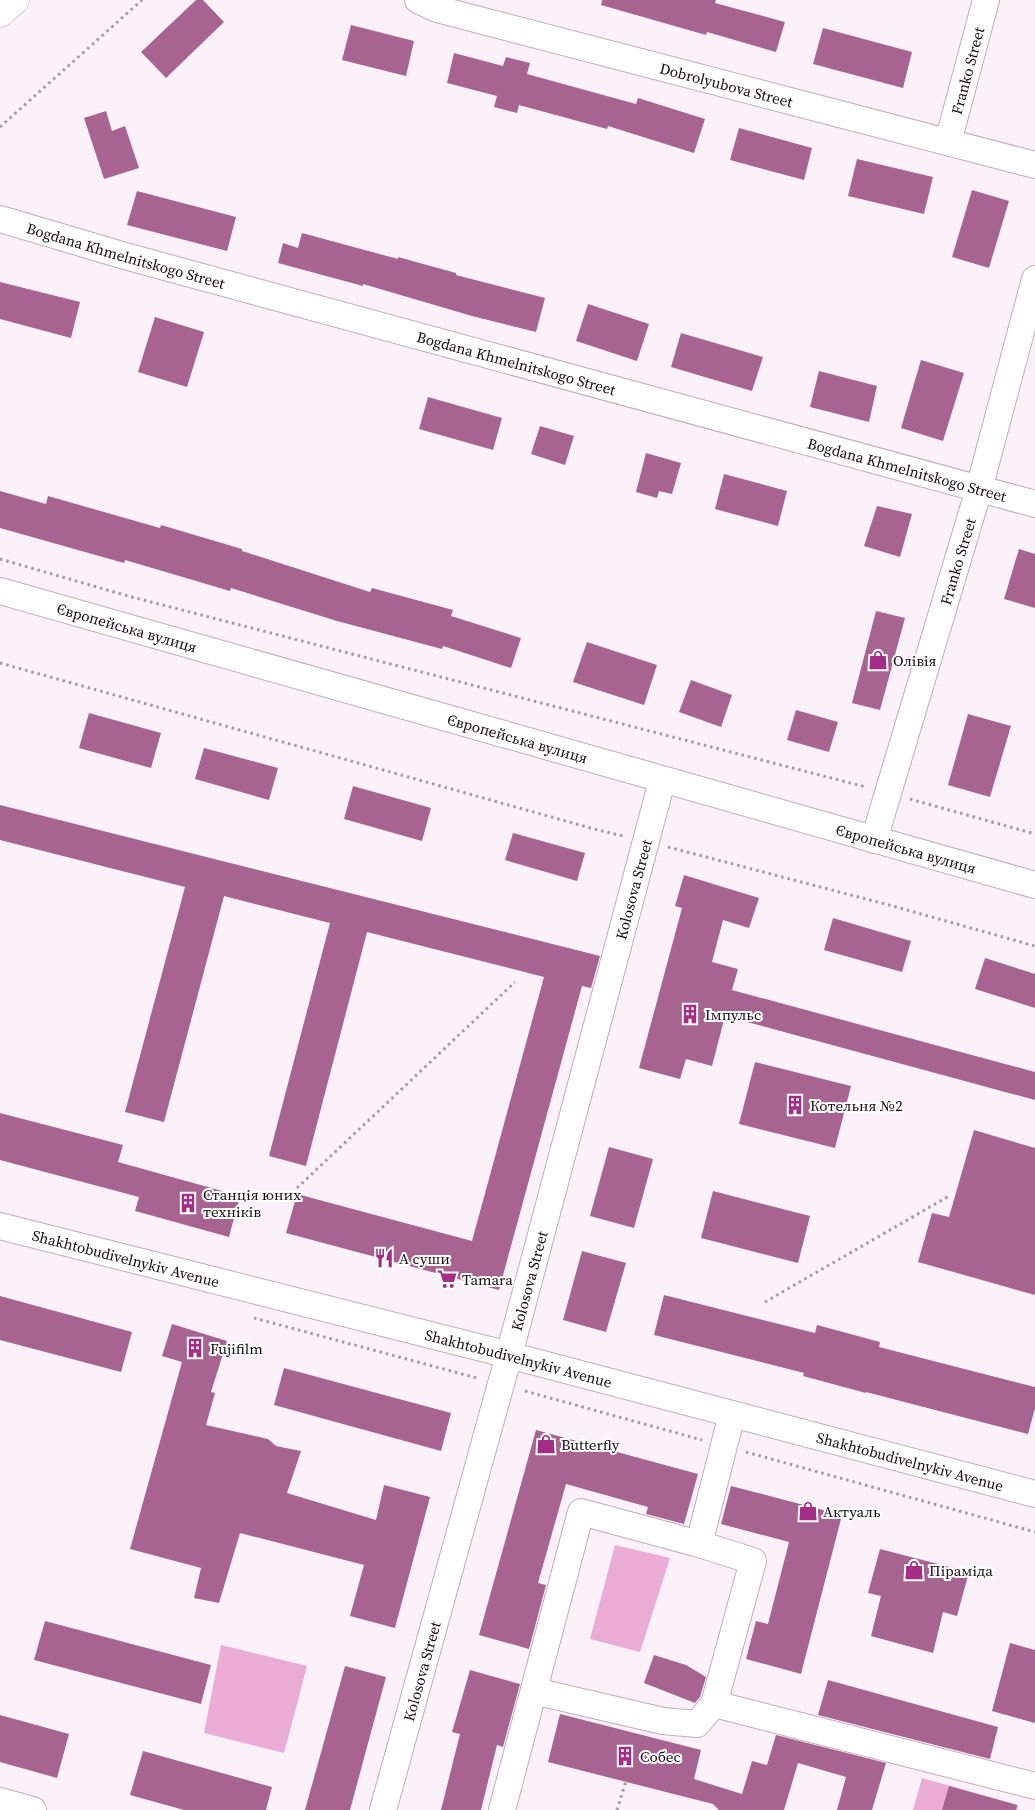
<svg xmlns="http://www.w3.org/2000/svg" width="1035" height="1810" viewBox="0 0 1035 1810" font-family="'Source Serif 4',serif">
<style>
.green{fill:#eaacd4}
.building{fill:#a86491}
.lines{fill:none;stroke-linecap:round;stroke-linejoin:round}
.minor-casing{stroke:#bfadb8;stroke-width:28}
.highway-casing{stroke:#bfadb8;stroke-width:29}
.path{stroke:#a399a0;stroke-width:3;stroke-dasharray:2.5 4;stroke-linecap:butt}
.minor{stroke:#fff;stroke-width:26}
.highway{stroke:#fff;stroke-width:28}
.labels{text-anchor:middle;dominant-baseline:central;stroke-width:4;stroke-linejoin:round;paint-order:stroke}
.street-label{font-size:15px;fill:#130c10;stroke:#fff}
.poi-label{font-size:15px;fill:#130c10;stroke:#fff;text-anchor:start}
</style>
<rect width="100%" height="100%" fill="#fdf1f9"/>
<g class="green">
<path d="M 615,1545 L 670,1558 L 640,1652 L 590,1639 Z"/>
<path d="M 221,1645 L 307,1666 L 284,1753 L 204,1733 Z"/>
<path d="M 922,1778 L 1018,1805 L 1017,1810 L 913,1810 Z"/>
</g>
<g class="building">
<path d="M 196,0 L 203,0 L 224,22 L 166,78 L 141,52 Z"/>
<path d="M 602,0 L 716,0 L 715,3 L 785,22 L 776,52 L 707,32 L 706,35 L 601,5 Z"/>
<path d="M 351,25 L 414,41 L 406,76 L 342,60 Z"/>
<path d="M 823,28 L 912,52 L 903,88 L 813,64 Z"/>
<path d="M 454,53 L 503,66 L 506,57 L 530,63 L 527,74 L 636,104 L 638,98 L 705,119 L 694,153 L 608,126 L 607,129 L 519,105 L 517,113 L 494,107 L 497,96 L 447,83 Z"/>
<path d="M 106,111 L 112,131 L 125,126 L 139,168 L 104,179 L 84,118 Z"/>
<path d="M 739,128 L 812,148 L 804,180 L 730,160 Z"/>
<path d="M 857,159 L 933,177 L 924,214 L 848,196 Z"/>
<path d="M 972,190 L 1009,201 L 989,268 L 952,257 Z"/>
<path d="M 137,191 L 236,217 L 227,251 L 127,225 Z"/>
<path d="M 302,233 L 398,259 L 398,257 L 456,273 L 456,275 L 545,298 L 536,332 L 472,316 L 363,284 L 363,286 L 278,263 L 283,243 L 298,248 Z"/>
<path d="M 0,282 L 80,302 L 71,338 L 0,319 Z"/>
<path d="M 588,304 L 649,324 L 637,361 L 576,341 Z"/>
<path d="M 155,317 L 204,332 L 187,387 L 138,372 Z"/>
<path d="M 681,333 L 763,357 L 752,391 L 671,367 Z"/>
<path d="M 921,360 L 964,373 L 943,441 L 901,428 Z"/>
<path d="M 819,371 L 877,386 L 869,422 L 810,407 Z"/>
<path d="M 428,397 L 502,418 L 493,450 L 419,429 Z"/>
<path d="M 540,426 L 574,436 L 565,465 L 531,454 Z"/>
<path d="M 646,453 L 681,463 L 672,494 L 659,491 L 657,498 L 636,492 Z"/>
<path d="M 724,474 L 787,491 L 778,526 L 715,509 Z"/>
<path d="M 0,491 L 46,504 L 48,496 L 160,528 L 161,525 L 242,549 L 242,551 L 370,592 L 372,588 L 453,610 L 451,616 L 521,638 L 511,668 L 443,646 L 442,649 L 337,621 L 231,588 L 230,591 L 125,560 L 124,563 L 0,528 Z"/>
<path d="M 877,506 L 912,514 L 900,557 L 864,546 Z"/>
<path d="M 1019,549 L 1035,554 L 1035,608 L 1004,599 Z"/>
<path d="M 876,611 L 905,618 L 880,710 L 852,703 Z"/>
<path d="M 587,642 L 657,665 L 644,705 L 573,682 Z"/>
<path d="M 691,680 L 732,695 L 721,727 L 679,712 Z"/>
<path d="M 796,710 L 838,722 L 829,752 L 787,740 Z"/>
<path d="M 89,713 L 161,733 L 151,768 L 79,748 Z"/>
<path d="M 968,714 L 1011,726 L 990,797 L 948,785 Z"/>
<path d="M 204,748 L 278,768 L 269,800 L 195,779 Z"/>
<path d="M 353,786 L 431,808 L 422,841 L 344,819 Z"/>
<path d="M 0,805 L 600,956 L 591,988 L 582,986 L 499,1290 L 286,1233 L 297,1194 L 472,1241 L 544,977 L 367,932 L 306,1166 L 269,1156 L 330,923 L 224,896 L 164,1122 L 125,1112 L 185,887 L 0,840 Z"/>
<path d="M 513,833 L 585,853 L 577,881 L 505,860 Z"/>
<path d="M 684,875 L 759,898 L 749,928 L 723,920 L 712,962 L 738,969 L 732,990 L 1035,1072 L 1035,1100 L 725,1016 L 712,1066 L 686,1059 L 680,1079 L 639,1068 L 682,908 L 675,906 Z"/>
<path d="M 833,918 L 911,941 L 902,972 L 824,950 Z"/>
<path d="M 985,958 L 1035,974 L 1035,1008 L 975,989 Z"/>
<path d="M 755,1062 L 851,1086 L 835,1148 L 739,1124 Z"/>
<path d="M 0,1113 L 123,1145 L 118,1162 L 240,1196 L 229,1237 L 135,1211 L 139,1197 L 0,1160 Z"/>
<path d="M 974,1130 L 1035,1148 L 1035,1295 L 918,1262 L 932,1213 L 949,1217 Z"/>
<path d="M 609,1147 L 653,1159 L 634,1228 L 590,1216 Z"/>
<path d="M 713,1191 L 810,1216 L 798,1263 L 701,1238 Z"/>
<path d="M 582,1251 L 626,1263 L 606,1332 L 563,1320 Z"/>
<path d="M 664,1295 L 815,1333 L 817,1325 L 880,1342 L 879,1347 L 1035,1387 L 1035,1408 L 1028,1434 L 866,1392 L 866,1393 L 803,1376 L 804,1373 L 654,1335 Z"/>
<path d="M 0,1296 L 132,1332 L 121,1372 L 0,1340 Z"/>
<path d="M 172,1324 L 227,1341 L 211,1392 L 215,1393 L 206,1425 L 268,1439 L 276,1446 L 301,1451 L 287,1493 L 376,1520 L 384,1485 L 430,1497 L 395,1628 L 350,1616 L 364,1565 L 240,1533 L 219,1603 L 194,1598 L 201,1568 L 130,1549 L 182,1362 L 162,1356 Z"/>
<path d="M 284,1368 L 451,1413 L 441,1451 L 274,1405 Z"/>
<path d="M 536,1430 L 698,1474 L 684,1524 L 646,1514 L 648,1507 L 566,1484 L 538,1583 L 546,1585 L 529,1649 L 479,1635 Z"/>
<path d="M 731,1486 L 842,1515 L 801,1674 L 746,1659 L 756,1621 L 768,1624 L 789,1542 L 721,1524 Z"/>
<path d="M 880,1549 L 969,1572 L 957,1616 L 943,1612 L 933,1653 L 871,1636 L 881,1596 L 868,1593 Z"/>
<path d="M 45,1621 L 211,1665 L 201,1704 L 34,1660 Z"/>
<path d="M 1010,1643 L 1035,1650 L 1035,1723 L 992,1711 Z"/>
<path d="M 654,1655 L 686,1665 L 706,1677 L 700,1697 L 695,1703 L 644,1683 Z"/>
<path d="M 345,1666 L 386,1677 L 350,1810 L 305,1810 Z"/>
<path d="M 470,1670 L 520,1684 L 503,1747 L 497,1745 L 481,1810 L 441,1810 L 460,1734 L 452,1732 Z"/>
<path d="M 828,1680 L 998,1727 L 990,1759 L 818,1715 Z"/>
<path d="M 560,1714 L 701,1750 L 694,1779 L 742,1794 L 752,1761 L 767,1765 L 776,1735 L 886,1763 L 872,1810 L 837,1810 L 846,1777 L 798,1763 L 784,1810 L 719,1810 L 713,1804 L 548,1762 Z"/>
<path d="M 0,1715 L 69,1734 L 57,1778 L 0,1762 Z"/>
<path d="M 143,1751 L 272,1787 L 266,1810 L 184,1810 L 130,1795 Z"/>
<path d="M 949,1786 L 1017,1805 L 1016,1810 L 942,1810 Z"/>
</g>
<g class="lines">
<defs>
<g id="minor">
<path id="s1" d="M 418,0 L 437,9 L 1035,165"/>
<path id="s2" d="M 948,142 L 986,0"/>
<path id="s3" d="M 0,219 L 125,256 L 1035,504"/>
<path id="s4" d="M 0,591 L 1035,885"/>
<path id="s5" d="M 874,840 L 979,489 L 1035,279"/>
<path id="s6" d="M 0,1226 L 509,1355 L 1035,1494"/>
<path d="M 699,1544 L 753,1561 L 714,1704 L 1035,1786"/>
<path d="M 534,1691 L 663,1721 L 697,1724 L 714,1704"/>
<path d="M 0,1801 L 33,1810"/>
<path id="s7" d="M 383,1810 L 509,1355 L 662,781"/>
<path d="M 502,1810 L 581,1512 L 699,1544 L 732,1414"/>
</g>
<path id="highway" d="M 0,13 L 15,0"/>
</defs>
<use href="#minor" class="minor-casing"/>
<use href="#highway" class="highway-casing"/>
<g class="path">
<path d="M 0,127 L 142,0"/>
<path d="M 0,559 L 128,596 L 866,787"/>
<path d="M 0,663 L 598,830 L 623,836"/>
<path d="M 910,799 L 1035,834"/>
<path d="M 668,847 L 889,905 L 1035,946"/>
<path d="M 297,1188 L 515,982"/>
<path d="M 765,1302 L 949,1196"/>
<path d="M 254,1318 L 477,1378"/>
<path d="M 525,1391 L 702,1440"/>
<path d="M 746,1452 L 1035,1532"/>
<path d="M 617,1810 L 626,1781"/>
</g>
<use href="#minor" class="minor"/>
<use href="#highway" class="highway"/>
</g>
<defs>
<symbol id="shop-bare" viewBox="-9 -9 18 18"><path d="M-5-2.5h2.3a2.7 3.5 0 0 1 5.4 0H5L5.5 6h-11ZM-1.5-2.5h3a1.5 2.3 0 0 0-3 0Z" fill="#a42d85" stroke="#fff" stroke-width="2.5" paint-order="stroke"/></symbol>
<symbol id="building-bare" viewBox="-9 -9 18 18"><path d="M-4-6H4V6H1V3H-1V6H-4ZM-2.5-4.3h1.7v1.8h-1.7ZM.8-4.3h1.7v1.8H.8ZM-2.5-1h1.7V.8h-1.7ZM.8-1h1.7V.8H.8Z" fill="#a42d85" stroke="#fff" stroke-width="2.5" paint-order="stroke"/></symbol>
<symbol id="restaurant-bare" viewBox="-9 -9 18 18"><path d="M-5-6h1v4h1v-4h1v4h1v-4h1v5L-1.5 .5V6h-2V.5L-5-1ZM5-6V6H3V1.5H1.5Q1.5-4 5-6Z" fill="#a42d85" stroke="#fff" stroke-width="2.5" paint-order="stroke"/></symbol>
<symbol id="supermarket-bare" viewBox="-9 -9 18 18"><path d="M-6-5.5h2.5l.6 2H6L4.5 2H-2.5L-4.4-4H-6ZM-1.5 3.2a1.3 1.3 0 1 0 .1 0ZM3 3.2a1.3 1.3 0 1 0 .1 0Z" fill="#a42d85" stroke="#fff" stroke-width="2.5" paint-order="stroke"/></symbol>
</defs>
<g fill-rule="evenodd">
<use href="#shop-bare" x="864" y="646" width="28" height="28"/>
<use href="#building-bare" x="676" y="1000" width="28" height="28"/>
<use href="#building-bare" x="781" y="1091" width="28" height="28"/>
<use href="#building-bare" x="174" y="1189" width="28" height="28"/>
<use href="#restaurant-bare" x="370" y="1244" width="28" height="28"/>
<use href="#supermarket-bare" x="433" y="1265" width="28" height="28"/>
<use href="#building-bare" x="181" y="1334" width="28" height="28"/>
<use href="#shop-bare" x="532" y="1430" width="28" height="28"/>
<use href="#shop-bare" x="794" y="1497" width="28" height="28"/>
<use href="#shop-bare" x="900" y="1556" width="28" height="28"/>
<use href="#building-bare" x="611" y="1742" width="28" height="28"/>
</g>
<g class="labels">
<g class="street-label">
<text stroke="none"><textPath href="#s2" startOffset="74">Franko Street</textPath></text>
<text stroke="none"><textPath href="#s1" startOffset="320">Dobrolyubova Street</textPath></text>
<text stroke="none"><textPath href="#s3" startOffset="131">Bogdana Khmelnitskogo Street</textPath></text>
<text stroke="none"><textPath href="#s3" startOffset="536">Bogdana Khmelnitskogo Street</textPath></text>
<text stroke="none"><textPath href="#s3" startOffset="941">Bogdana Khmelnitskogo Street</textPath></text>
<text stroke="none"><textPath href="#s5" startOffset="291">Franko Street</textPath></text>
<text stroke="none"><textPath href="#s4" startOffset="132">Європейська вулиця</textPath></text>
<text stroke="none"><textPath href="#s4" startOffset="538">Європейська вулиця</textPath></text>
<text stroke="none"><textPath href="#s4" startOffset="942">Європейська вулиця</textPath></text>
<text stroke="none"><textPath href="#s7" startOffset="954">Kolosova Street</textPath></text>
<text stroke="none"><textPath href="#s6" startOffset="130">Shakhtobudivelnykiv Avenue</textPath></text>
<text stroke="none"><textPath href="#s7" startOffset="549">Kolosova Street</textPath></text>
<text stroke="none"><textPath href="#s6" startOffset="535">Shakhtobudivelnykiv Avenue</textPath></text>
<text stroke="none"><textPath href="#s6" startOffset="940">Shakhtobudivelnykiv Avenue</textPath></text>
<text stroke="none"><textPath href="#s7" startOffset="144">Kolosova Street</textPath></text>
</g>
<g class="poi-label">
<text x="893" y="660">Олівія</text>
<text x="705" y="1014">Імпульс</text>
<text x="810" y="1105">Котельня №2</text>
<text x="203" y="1194">Станція юних<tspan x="203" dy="17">техніків</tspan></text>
<text x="399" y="1258">А суши</text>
<text x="462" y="1279">Tamara</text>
<text x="210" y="1348">Fujifilm</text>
<text x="561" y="1444">Butterfly</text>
<text x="823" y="1511">Актуаль</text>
<text x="929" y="1570">Піраміда</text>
<text x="640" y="1756">Собес</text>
</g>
</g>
</svg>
